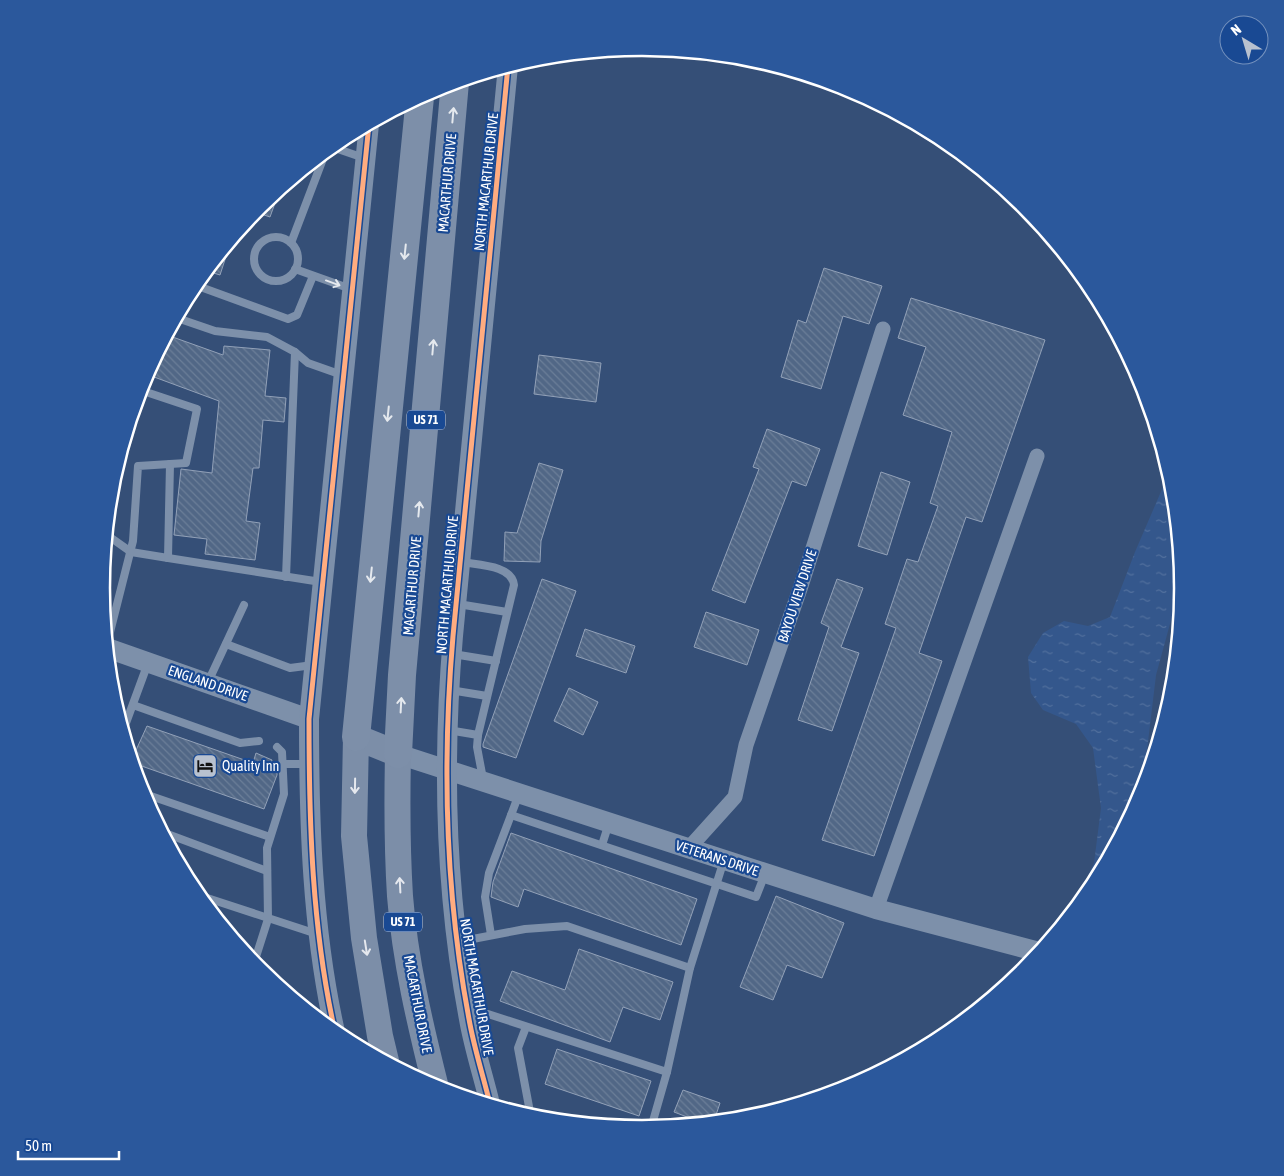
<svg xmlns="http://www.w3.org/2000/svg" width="1284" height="1176" viewBox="0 0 1284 1176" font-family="'Asap Condensed',sans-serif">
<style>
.water{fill:url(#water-ripples)}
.building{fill:url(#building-back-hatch);stroke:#92a1b8}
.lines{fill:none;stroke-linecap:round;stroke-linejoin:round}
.service{stroke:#7d90aa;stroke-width:8}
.minor{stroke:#7d90aa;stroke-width:15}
.tertiary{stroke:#7d90aa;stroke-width:20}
.trunk{stroke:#7c8ea8;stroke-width:26}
.motorway{stroke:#7d8fa9;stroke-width:28}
.cycleway-casing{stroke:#194993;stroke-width:8}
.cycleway{stroke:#ffac80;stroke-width:5}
.oneway{stroke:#e5e9ee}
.oneway2{stroke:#e5e8ee}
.labels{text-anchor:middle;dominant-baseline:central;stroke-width:4.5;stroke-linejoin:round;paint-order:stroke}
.shield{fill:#194993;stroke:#bac8df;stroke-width:1}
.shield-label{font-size:12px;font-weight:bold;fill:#fff}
.street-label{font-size:14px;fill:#fff;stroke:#194993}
.poi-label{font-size:14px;fill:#fff;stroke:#194993;text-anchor:start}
.rim{fill:none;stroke:#fff;stroke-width:2.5}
</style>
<defs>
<pattern id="water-ripples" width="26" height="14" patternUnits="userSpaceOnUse" patternTransform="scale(1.25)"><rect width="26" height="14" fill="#34578c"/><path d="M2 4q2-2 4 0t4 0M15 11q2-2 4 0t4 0" fill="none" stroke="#52709d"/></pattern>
<pattern id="building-back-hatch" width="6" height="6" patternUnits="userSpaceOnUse" patternTransform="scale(1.25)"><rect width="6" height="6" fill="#516786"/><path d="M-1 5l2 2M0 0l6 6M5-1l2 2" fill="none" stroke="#6b7e98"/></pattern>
</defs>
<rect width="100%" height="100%" fill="#354f77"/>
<path class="water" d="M 1169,473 L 1182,580 L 1156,675 L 1142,792 L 1091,889 L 1070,914 L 1094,863 L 1101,808 L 1093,748 L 1076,724 L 1043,710 L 1031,693 L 1028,657 L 1043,633 L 1064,621 L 1088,626 L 1110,617 L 1135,552 Z"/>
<g class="building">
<path d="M 280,189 L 270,217 L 255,212 L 260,206 Z"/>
<path d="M 231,241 L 220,275 L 207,271 L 219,255 Z"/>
<path d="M 824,268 L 882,286 L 869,324 L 843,316 L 821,389 L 781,377 L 798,320 L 806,323 Z"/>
<path d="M 911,298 L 1045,340 L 982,522 L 966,517 L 919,653 L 942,661 L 874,856 L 822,840 L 896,628 L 885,624 L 907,559 L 918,562 L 938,506 L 930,503 L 952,432 L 903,415 L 926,347 L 898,338 Z"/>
<path d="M 167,335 L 223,355 L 224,346 L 270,350 L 265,396 L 286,398 L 284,422 L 263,420 L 259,468 L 253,468 L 246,521 L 260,523 L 255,560 L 205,554 L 207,539 L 174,535 L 181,469 L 212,473 L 219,401 L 146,374 Z"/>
<path d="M 539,355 L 601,363 L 596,402 L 534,394 Z"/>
<path d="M 767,429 L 820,449 L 806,486 L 792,481 L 745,603 L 712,590 L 759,469 L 753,467 Z"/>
<path d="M 539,463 L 563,470 L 541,541 L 540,562 L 504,561 L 505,532 L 517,533 Z"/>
<path d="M 881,472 L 910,482 L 887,555 L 858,546 Z"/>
<path d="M 542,579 L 576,591 L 516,758 L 483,747 L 483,744 Z"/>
<path d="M 837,579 L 863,588 L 841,647 L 859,653 L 832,731 L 798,720 L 829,627 L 821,623 Z"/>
<path d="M 706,612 L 759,630 L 747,665 L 694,647 Z"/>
<path d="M 585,629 L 635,646 L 626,673 L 576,656 Z"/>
<path d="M 569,688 L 598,702 L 583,735 L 554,721 Z"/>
<path d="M 147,726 L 253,763 L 256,753 L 272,760 L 270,768 L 277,771 L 277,775 L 264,809 L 133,763 L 132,759 Z"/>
<path d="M 511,833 L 697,899 L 681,945 L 524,889 L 518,907 L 491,897 L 493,882 Z"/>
<path d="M 776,896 L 844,923 L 822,978 L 787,965 L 773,1000 L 740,987 Z"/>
<path d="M 579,949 L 673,982 L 660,1020 L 623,1007 L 610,1042 L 500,1001 L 512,971 L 565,990 Z"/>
<path d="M 557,1049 L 651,1081 L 639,1116 L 545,1084 Z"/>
<path d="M 683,1090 L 720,1103 L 714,1121 L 703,1123 L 674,1112 Z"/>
</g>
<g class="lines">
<g class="service">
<path d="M 332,147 L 364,158"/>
<circle cx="276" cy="259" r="22"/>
<path d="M 291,243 L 326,151"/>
<path d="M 295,269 L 351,289"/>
<path d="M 195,285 L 288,319 L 297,315 L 313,276"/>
<path d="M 177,318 L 215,331 L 267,337 L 295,352 L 286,577"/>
<path d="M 295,352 L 308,363 L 342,375"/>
<path d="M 107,535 L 131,552 L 168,558 L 170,464"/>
<path d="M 168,558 L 321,582"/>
<path d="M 462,562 C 478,565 512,565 514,585 L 478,735 L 477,747 L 483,779"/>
<path d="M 458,604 L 507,612"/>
<path d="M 107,644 L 133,541 L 138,466 L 186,463 L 197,409 L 140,390"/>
<path d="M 226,644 L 290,668 L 313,665"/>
<path d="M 453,654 L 496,661"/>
<path d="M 208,682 L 244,605"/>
<path d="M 450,690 L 487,696"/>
<path d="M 133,705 L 240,743 L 259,741"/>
<path d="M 448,730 L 478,735"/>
<path d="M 123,731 L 148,663"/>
<path d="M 283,764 L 308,764"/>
<path d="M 142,793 L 270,837"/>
<path d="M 511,815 L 756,897 L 765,874"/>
<path d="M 162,832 L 267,871"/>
<path d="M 602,845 L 609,823"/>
<path d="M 198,895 L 317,934"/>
<path d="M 491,935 L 485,897 L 489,873 L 519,794"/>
<path d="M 457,942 L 525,929 L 567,926 L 690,968"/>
<path d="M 254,963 L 268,919 L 267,848 L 284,794 L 282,752 L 277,747"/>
<path d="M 471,1018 L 488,1014 L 667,1072"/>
<path d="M 526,1027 L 518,1048 L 530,1112"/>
<path d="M 525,1115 L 530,1112 L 555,1120"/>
<path d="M 651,1128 L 667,1072 L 690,968 L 724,860"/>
</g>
<g class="minor">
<path d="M 689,848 L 735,797 L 746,745 L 801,586 L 883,329"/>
<path d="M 876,909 L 1037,456"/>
</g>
<g class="tertiary">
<path d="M 107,648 L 309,719"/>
<path d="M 398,754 L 876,909 L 1039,952"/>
<path d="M 335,1032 C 312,929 309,824 309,719 L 369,124"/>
<path d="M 490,1104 C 483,1075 474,1048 469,1019 C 445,892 442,764 453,636 L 508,66"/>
</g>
<path class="trunk" d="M 386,1061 L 380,1036 L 364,938 L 354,836 L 356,737 L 398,754 C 397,801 397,848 400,896 C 405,961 420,1024 436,1088"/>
<g class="motorway">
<path d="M 356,737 L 420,97"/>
<path d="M 398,754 L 402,675 L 455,82"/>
</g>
<defs>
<g id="cycleway">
<path d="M 335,1032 C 312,929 309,824 309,719 L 369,124"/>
<path d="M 490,1104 C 483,1075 474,1048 469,1019 C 445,892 442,764 453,636 L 508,66"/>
</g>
</defs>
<use href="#cycleway" class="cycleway-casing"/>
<use href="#cycleway" class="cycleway"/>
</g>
<defs><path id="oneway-shaft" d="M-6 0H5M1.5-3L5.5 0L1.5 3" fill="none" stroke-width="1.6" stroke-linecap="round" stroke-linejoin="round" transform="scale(1.25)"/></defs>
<g class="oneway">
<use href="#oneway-shaft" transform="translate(453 115) rotate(-85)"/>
<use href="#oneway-shaft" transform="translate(405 252) rotate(96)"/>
<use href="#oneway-shaft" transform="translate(333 283) rotate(20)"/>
<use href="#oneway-shaft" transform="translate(433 347) rotate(-85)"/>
<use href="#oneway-shaft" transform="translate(388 414) rotate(96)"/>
<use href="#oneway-shaft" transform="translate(419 509) rotate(-85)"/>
<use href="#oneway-shaft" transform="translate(371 575) rotate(96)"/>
<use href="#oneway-shaft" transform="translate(401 705) rotate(-87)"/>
</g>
<g class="oneway2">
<use href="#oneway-shaft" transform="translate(355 786) rotate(91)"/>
<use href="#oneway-shaft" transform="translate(400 885) rotate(-93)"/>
<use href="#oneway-shaft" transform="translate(366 948) rotate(81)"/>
</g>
<defs>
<symbol id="hotel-square" viewBox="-11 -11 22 22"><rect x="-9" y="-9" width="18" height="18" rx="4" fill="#b8c1cf" stroke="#194993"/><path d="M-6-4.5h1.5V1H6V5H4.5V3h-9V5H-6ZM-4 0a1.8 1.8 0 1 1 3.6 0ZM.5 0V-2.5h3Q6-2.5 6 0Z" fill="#111"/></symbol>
</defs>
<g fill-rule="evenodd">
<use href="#hotel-square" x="191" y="752" width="28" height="28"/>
</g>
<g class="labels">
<g class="shield">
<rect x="407" y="410.5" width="38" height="19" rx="4"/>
<rect x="384" y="912.5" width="38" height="19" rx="4"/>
</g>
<g class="shield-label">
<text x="426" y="420">US 71</text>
<text x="403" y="922">US 71</text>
</g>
<g class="street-label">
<text transform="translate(486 182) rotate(-84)">NORTH MACARTHUR DRIVE</text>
<text transform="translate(447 183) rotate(-85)">MACARTHUR DRIVE</text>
<text transform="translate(447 585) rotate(-85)">NORTH MACARTHUR DRIVE</text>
<text transform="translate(412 586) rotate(-85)">MACARTHUR DRIVE</text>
<text transform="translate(797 596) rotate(-72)">BAYOU VIEW DRIVE</text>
<text transform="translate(208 683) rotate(19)">ENGLAND DRIVE</text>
<text transform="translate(717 858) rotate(18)">VETERANS DRIVE</text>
<text transform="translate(477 987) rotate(80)">NORTH MACARTHUR DRIVE</text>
<text transform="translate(418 1004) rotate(79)">MACARTHUR DRIVE</text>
</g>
<g class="poi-label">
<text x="222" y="766">Quality Inn</text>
</g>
</g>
<path d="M0 0H1284V1176H0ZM110 588a532 532 0 1 1 1064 0a532 532 0 1 1-1064 0Z" fill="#2b589c" fill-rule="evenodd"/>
<path class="rim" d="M110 588a532 532 0 1 1 1064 0a532 532 0 1 1-1064 0Z"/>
<g transform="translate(1244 40) rotate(322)"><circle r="24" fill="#194993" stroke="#7592be"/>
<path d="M0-4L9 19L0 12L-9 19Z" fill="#b8c1cf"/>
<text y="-8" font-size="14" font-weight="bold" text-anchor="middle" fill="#ffffff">N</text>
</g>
<path d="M18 1151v8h101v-8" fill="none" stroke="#ffffff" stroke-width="2.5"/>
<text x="25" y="1151" font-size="15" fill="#ffffff" stroke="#194993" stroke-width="4" paint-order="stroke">50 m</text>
</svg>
